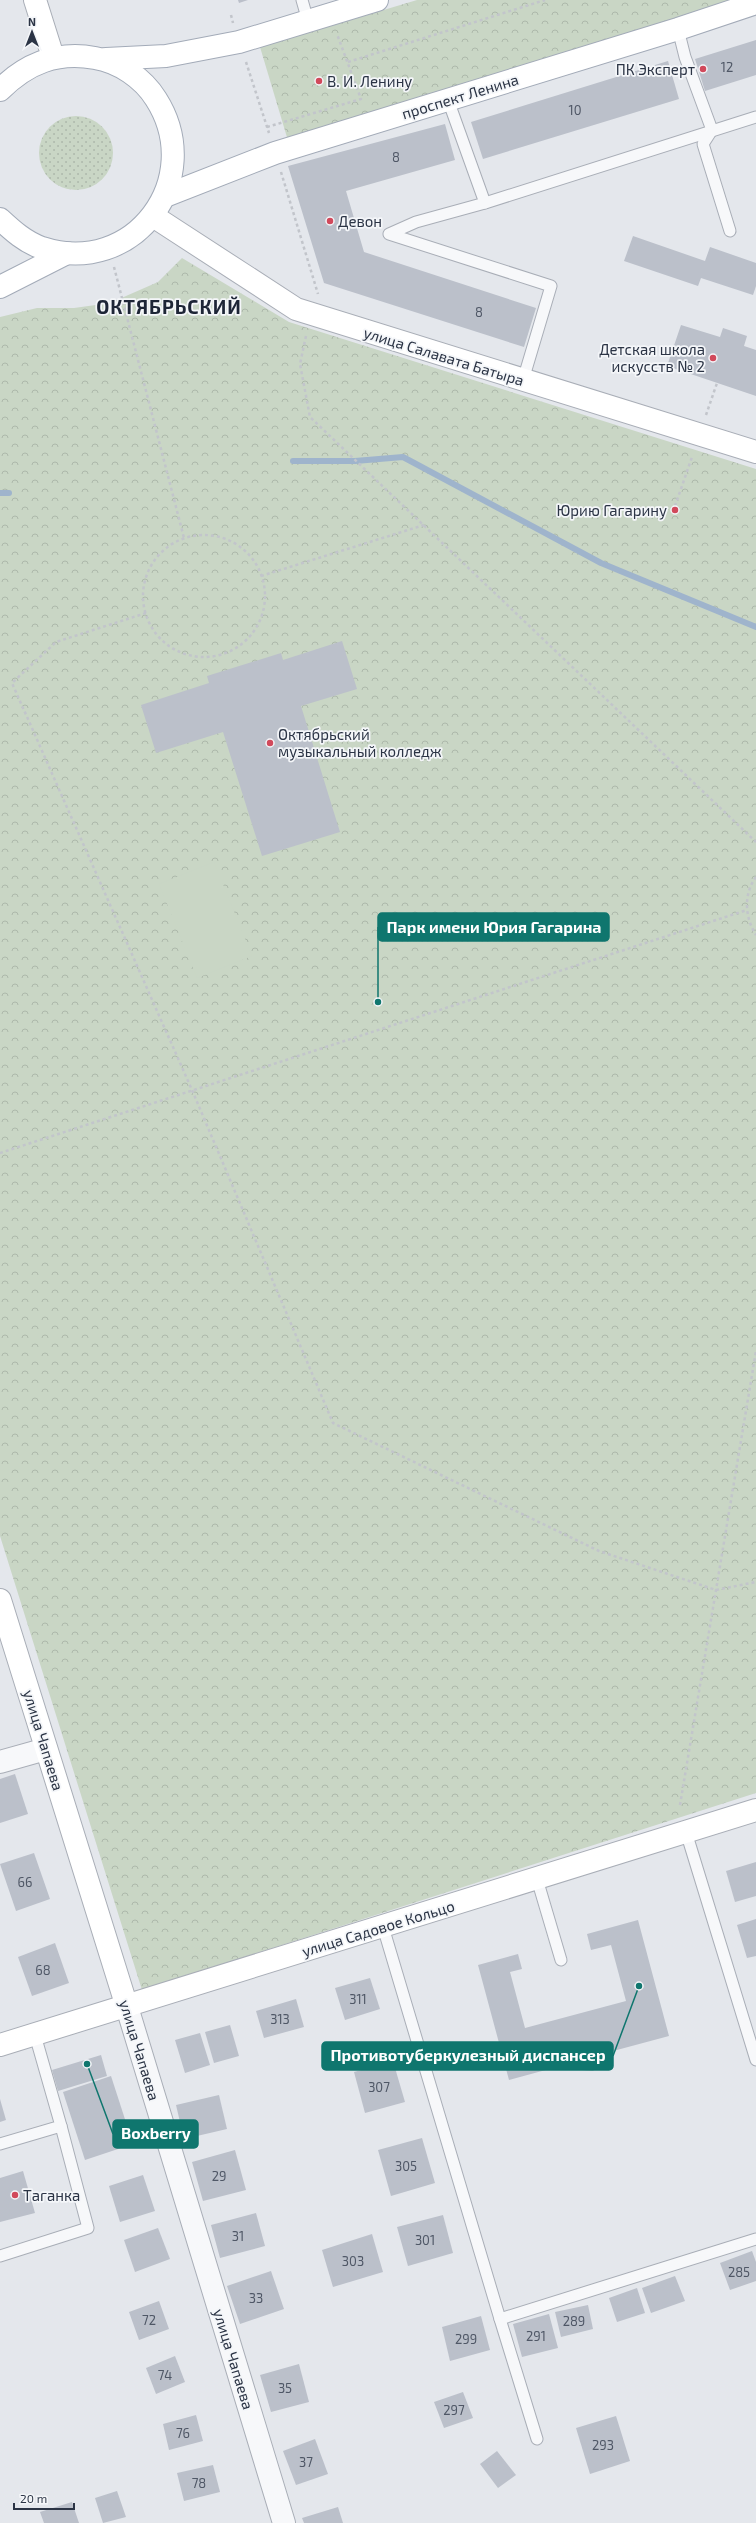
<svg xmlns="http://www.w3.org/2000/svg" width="756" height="2523" viewBox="0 0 756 2523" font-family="'Exo 2',sans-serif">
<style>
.grass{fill:url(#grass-dots)}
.park{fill:url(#park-crowns)}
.pitch{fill:#c9d6c5}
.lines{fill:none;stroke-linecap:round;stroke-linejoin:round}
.stream{stroke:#9fb4cc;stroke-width:6}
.building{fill:#bbc0ca}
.lane-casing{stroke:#a9aeb7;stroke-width:13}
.street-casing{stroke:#a9aeb7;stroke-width:24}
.secondary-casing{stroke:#a9aeb7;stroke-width:24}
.primary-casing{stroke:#a3abb8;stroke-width:24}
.path{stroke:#c2c5cb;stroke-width:2.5;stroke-dasharray:3 3;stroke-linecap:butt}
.lane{stroke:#f7f8fa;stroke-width:11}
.street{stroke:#f7f8fa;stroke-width:22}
.secondary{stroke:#fff;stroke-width:22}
.primary{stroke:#fff;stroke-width:22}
.poi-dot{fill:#d1495b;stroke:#f4f6f9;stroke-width:1.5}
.labels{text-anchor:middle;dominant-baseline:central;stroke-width:3.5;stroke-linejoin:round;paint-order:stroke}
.number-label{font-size:13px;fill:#4f5766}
.poi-label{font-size:15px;fill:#2b3445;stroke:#f4f6f9;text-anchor:start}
.street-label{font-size:15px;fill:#2b3445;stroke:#f4f6f9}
.district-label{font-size:19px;font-weight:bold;letter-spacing:1px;fill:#1d2536;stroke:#f4f6f9}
.leader{fill:none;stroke:#0f766e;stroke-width:1.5}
.callout-dot{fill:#0f766e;stroke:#f4f6f9;stroke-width:1.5}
.callout{fill:#0f766e;stroke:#0f766e;stroke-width:1.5}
.callout-label{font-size:16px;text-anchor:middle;font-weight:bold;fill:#fff}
</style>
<defs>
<pattern id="grass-dots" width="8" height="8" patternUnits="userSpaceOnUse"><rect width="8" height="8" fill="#c9d6c5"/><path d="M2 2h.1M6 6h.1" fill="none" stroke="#adb8ab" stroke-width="1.8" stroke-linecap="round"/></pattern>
<pattern id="park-crowns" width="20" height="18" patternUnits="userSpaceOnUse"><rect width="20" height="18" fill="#c9d6c5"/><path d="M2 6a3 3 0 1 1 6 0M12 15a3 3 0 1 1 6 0" fill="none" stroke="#adb8ab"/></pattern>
</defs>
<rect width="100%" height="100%" fill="#e4e7ec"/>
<circle class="grass" cx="76" cy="153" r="37"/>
<g class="park">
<path d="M 417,0 L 756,0 L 289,144 L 260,47 Z"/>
<path d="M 182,258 L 289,322 L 756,469 L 756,1793 L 142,1990 L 0,1536 L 0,317 L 37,308 L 74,308 L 110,303 L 158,282 Z"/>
</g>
<path class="pitch" d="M 214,862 L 252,956 L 197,978 L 159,884 Z"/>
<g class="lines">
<g class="stream">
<path d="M 293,461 L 355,461 L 403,457 L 601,563 L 756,627"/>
<path d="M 0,493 L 9,493"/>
</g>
</g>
<g class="building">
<path d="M 238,0 L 248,0 L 239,3 Z"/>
<path d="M 756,40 L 756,75 L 705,91 L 695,59 Z"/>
<path d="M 668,61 L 679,99 L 483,159 L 471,122 Z"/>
<path d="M 445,124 L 455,160 L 346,191 L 364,252 L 536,308 L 524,347 L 324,283 L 288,166 Z"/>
<path d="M 633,236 L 705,261 L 710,247 L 756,263 L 756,286 L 753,295 L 701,278 L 698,286 L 624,261 Z"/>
<path d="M 681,325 L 720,337 L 723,328 L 747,336 L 744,346 L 756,350 L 756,396 L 667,366 Z"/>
<path d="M 342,641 L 357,689 L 301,706 L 340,832 L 262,856 L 223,732 L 156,753 L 141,705 L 209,683 L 207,676 L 281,653 L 283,660 Z"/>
<path d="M 15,1774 L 28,1814 L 0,1823 L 0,1779 Z"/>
<path d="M 34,1853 L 50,1899 L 16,1911 L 0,1864 Z"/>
<path d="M 756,1862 L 756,1896 L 735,1902 L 726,1871 Z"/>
<path d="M 756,1919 L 756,1956 L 747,1958 L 737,1925 Z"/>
<path d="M 638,1920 L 669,2036 L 602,2054 L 601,2064 L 593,2071 L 582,2070 L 575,2062 L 509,2080 L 478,1965 L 518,1954 L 522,1969 L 510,1972 L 525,2028 L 626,2001 L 611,1945 L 591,1950 L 587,1934 Z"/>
<path d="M 55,1943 L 69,1983 L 32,1996 L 18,1957 Z"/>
<path d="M 370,1978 L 380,2009 L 345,2020 L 335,1988 Z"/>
<path d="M 296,1999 L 304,2027 L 264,2038 L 256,2011 Z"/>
<path d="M 230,2025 L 239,2056 L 214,2063 L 205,2032 Z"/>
<path d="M 200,2033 L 210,2065 L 185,2073 L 175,2040 Z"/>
<path d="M 101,2055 L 107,2076 L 58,2091 L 52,2070 Z"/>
<path d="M 393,2061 L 405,2102 L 365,2113 L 354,2072 Z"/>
<path d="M 111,2076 L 133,2144 L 85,2160 L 63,2092 Z"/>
<path d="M 219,2095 L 227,2129 L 184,2139 L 176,2105 Z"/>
<path d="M 0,2099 L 6,2120 L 0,2122 Z"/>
<path d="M 422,2138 L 435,2183 L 391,2196 L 378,2150 Z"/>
<path d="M 235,2150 L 246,2190 L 203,2201 L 192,2162 Z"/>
<path d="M 23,2171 L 35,2213 L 0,2222 L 0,2178 Z"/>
<path d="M 143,2175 L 155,2211 L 120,2222 L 109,2186 Z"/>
<path d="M 256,2213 L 265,2246 L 220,2258 L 211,2225 Z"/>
<path d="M 443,2215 L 453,2253 L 408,2266 L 397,2227 Z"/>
<path d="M 158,2228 L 170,2259 L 135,2272 L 124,2240 Z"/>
<path d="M 372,2234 L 383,2272 L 333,2287 L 322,2250 Z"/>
<path d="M 752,2251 L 756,2262 L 756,2281 L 730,2290 L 720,2263 Z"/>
<path d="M 271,2271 L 284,2309 L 240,2324 L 227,2286 Z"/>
<path d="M 675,2276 L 685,2301 L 651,2313 L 642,2288 Z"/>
<path d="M 637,2288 L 645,2313 L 617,2322 L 609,2298 Z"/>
<path d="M 159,2301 L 169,2329 L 139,2340 L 129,2312 Z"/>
<path d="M 588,2305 L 593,2329 L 561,2337 L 555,2312 Z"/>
<path d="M 549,2314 L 558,2348 L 522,2357 L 513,2324 Z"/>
<path d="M 481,2316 L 490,2350 L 450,2361 L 442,2327 Z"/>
<path d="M 175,2356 L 185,2382 L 156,2394 L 146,2368 Z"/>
<path d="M 299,2364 L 309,2402 L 271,2412 L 260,2375 Z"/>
<path d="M 463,2392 L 473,2418 L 444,2428 L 434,2402 Z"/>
<path d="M 196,2415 L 203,2441 L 169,2450 L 163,2424 Z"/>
<path d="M 616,2416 L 630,2461 L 590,2474 L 576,2428 Z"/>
<path d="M 315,2439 L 328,2474 L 296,2485 L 283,2451 Z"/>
<path d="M 497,2451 L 516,2475 L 498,2488 L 480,2464 Z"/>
<path d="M 213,2465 L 220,2492 L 184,2501 L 177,2473 Z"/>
<path d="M 117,2491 L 126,2517 L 103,2523 L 95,2498 Z"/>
<path d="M 72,2502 L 79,2523 L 44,2523 L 40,2512 Z"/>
<path d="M 338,2507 L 343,2523 L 304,2523 L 302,2518 Z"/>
</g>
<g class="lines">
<defs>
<g id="lane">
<path d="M 302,0 L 308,21"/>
<path d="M 678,29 L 685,57 L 712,130 L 703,144 L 730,231"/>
<path d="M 448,100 L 485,203"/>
<path d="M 523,380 L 551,286 L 389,234 L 416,222 L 485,203 L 756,117"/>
<path d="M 686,1832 L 756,2060"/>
<path d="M 537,1879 L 561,1960"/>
<path d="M 383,1927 L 500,2319 L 756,2239"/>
<path d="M 0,2144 L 61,2126 L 35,2035"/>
<path d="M 0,2256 L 88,2228 L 61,2126"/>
<path d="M 500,2319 L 537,2439"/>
</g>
<g id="street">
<path d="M 0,1762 L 46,1749"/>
<path d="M 127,2007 L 284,2523"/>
</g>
<g id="secondary">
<path d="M 35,0 L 53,57"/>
<path d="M 153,216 L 296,309 L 756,452"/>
<path d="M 0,1600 L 127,2007"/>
<path d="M 0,2045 L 756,1810"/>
</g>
<g id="primary">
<path d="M 106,59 L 166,56 L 239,42 L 377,0"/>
<path d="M 0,90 C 27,63 57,51 95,58 C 119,62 143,78 156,99 C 207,179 134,278 42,248 C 25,242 13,231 0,219"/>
<path d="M 165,196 L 275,153 L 678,29 L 756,3"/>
<path d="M 0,287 L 67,253"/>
</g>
</defs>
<use href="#lane" class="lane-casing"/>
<use href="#street" class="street-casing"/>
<use href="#secondary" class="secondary-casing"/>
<use href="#primary" class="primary-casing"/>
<g class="path">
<path d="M 231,15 L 233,23"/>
<path d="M 246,62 L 269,133"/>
<path d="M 348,62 L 545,0"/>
<path d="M 267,127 L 361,99 L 337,34"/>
<path d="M 281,172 L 318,294"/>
<path d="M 114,267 L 184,538"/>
<path d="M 306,336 L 300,364 L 310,417 L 756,842"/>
<path d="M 706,415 L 717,383"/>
<path d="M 675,506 L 692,457"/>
<circle cx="204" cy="596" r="61"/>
<path d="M 261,576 L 424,525"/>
<path d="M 146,613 L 56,642 L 12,683 L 192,1090 L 333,1423 L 599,1551 L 716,1590 L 756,1582"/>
<path d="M 756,877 C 743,894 745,918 756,935"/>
<path d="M 0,1153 L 747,910"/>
<path d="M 680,1805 L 756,1351"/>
</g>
<use href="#lane" class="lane"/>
<use href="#street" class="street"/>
<use href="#secondary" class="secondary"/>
<use href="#primary" class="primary"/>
</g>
<g class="poi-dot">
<circle cx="703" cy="69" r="4"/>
<circle cx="319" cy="81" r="4"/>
<circle cx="330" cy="221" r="4"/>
<circle cx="713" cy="358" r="4"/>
<circle cx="675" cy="510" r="4"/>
<circle cx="270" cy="743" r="4"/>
<circle cx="15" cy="2195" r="4"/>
</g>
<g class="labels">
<g class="number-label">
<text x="727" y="67">12</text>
<text x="575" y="110">10</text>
<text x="396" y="157">8</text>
<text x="479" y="312">8</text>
<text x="25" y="1882">66</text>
<text x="43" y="1970">68</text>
<text x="358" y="1999">311</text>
<text x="280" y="2019">313</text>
<text x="379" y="2087">307</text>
<text x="406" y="2166">305</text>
<text x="219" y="2176">29</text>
<text x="238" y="2236">31</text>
<text x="425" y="2240">301</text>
<text x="353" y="2261">303</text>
<text x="739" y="2272">285</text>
<text x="256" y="2298">33</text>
<text x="149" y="2320">72</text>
<text x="574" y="2321">289</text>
<text x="536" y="2336">291</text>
<text x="466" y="2339">299</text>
<text x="165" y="2375">74</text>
<text x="285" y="2388">35</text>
<text x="454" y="2410">297</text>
<text x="183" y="2433">76</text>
<text x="603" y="2445">293</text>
<text x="306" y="2462">37</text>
<text x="199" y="2483">78</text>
</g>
<g class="poi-label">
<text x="695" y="69" text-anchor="end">ПК Эксперт</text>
<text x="327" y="81">В. И. Ленину</text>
<text x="338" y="221">Девон</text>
<text x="705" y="349" text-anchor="end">Детская школа<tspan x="705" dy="17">искусств № 2</tspan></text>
<text x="667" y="510" text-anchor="end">Юрию Гагарину</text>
<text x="278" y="734">Октябрьский<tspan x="278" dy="17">музыкальный колледж</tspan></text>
<text x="23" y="2195">Таганка</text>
</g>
<g class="street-label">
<text transform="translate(460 96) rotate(-17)">проспект Ленина</text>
<text transform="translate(444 356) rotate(17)">улица Салавата Батыра</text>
<text transform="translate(44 1740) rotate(73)">улица Чапаева</text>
<text transform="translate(378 1928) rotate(-17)">улица Садовое Кольцо</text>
<text transform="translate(140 2050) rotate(73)">улица Чапаева</text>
<text transform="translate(234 2359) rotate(73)">улица Чапаева</text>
</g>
<g class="district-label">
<text x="169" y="306">ОКТЯБРЬСКИЙ</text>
</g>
</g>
<path class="leader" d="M378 1002L378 927M639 1986L613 2056M87 2064L113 2134"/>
<g class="callout-dot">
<circle cx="378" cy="1002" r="4"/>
<circle cx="639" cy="1986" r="4"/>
<circle cx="87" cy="2064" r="4"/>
</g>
<g class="callout">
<rect x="378" y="913" width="231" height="28" rx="4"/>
<rect x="322" y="2042" width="291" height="28" rx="4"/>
<rect x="113" y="2120" width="85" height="28" rx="4"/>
</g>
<g class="callout-label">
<text x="494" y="933">Парк имени Юрия Гагарина</text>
<text x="468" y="2061">Противотуберкулезный диспансер</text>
<text x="156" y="2139">Boxberry</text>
</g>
<g transform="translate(32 32)" stroke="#f4f6f9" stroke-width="3" paint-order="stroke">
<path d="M0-3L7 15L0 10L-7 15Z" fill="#2b3445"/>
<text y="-6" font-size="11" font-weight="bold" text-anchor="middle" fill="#2b3445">N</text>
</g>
<path d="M14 2503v6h60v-6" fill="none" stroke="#2b3445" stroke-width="2"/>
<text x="20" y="2503" font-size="12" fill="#2b3445" stroke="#f4f6f9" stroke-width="3" paint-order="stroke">20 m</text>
</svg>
